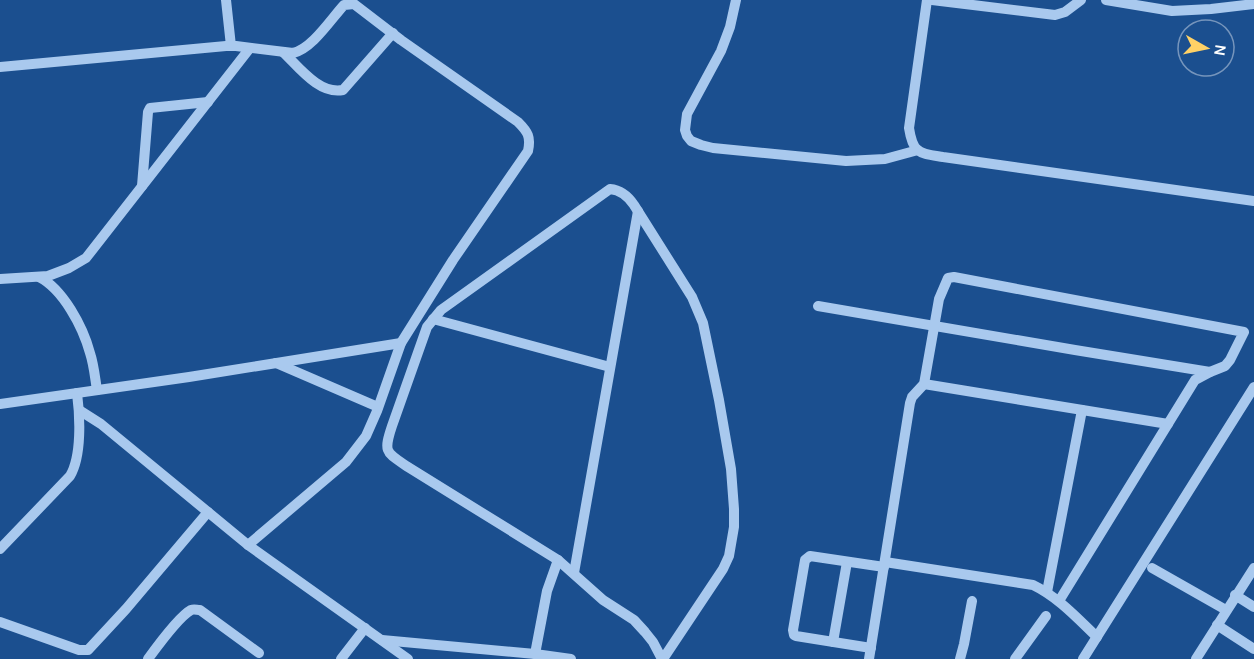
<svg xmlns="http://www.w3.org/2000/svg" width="1254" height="659" viewBox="0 0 1254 659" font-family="Karla,sans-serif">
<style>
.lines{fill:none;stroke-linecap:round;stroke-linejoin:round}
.minor{stroke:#a9c9ee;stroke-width:10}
</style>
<rect width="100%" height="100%" fill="#1b4f8f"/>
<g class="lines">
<g class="minor">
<path d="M 226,0 L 231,46"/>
<path d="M 736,0 L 730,27 L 721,51 L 687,114 L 685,130 L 687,136 L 691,141 L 701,145 L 713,148 L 846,161 L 885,159 L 918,150"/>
<path d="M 927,0 L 909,128 C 913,154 919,153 943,157 L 1254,201"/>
<path d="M 932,0 L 1055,15 L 1065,12 L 1081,0"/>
<path d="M 1106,0 L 1172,11 L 1211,9 L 1254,4"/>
<path d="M 283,52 C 298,66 319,95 343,90 L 393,33"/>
<path d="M 0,67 L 226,46 L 236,46 L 293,53 C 312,49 331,19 344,5 L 354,4 L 401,40 L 518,122 C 528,132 531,137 528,151 L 453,260 L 401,343 L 377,411 L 366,436 L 346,462 L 248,545"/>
<path d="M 142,186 L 148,112 L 150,108 L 208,102"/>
<path d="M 39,277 C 63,289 83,327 90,353 C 94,365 95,378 97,390"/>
<path d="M 0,279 L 48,276 L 69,268 L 86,258 L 250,48"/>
<path d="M 818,306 L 1075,350 L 1210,372"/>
<path d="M 433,319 L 610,367"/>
<path d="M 276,363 L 378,407"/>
<path d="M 924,384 L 1168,424"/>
<path d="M 0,404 L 189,377 L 401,343"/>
<path d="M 79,410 L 101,424 L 248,545 L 408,659"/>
<path d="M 0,549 L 70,476 C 82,456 80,416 77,393"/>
<path d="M 885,562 L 1033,585 C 1058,597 1077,618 1097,637"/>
<path d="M 1152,568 L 1226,610"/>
<path d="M 574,573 L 638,211"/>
<path d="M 1047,592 L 1082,410"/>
<path d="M 1235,595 L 1254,607"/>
<path d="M 0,622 L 79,650 L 88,650 L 126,609 L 208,512"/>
<path d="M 1217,625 L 1254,649"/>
<path d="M 382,640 L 535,654 L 571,659"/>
<path d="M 833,642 L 847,562"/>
<path d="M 871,648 L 796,636 L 794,635 L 793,630 L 805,560 L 810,556 L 884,567"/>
<path d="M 535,654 L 547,591 L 558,560"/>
<path d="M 148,659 C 156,648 180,616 191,610 C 194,609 197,610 200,610 L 259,653"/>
<path d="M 341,659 L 365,628"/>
<path d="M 662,659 L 653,642 L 645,632 L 634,620 L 603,600 L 558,560 L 408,467 C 386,452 383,453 392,426 L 427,327 L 441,310 L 610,189 C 621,190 628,196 634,205 L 692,297 L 703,323 L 719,400 L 731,469 L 734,509 L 734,527 L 729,556 L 723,569 L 663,659"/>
<path d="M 869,659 L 910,403 L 912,397 L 924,384 L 939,299 L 948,278 L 954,277 L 1244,332 L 1230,360 L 1225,366 L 1210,372 L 1195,380 L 1059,601"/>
<path d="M 960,659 L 964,644 L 972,601"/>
<path d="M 1015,659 L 1046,616"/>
<path d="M 1083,659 L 1254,387"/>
<path d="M 1196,659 L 1254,568"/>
</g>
</g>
<g transform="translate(1206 48) rotate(99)"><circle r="28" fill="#1b4f8f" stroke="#7695bc" stroke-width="1.5"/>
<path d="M0-4.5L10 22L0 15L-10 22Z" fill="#ffd166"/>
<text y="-9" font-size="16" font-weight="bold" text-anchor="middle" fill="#ffffff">N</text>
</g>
</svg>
